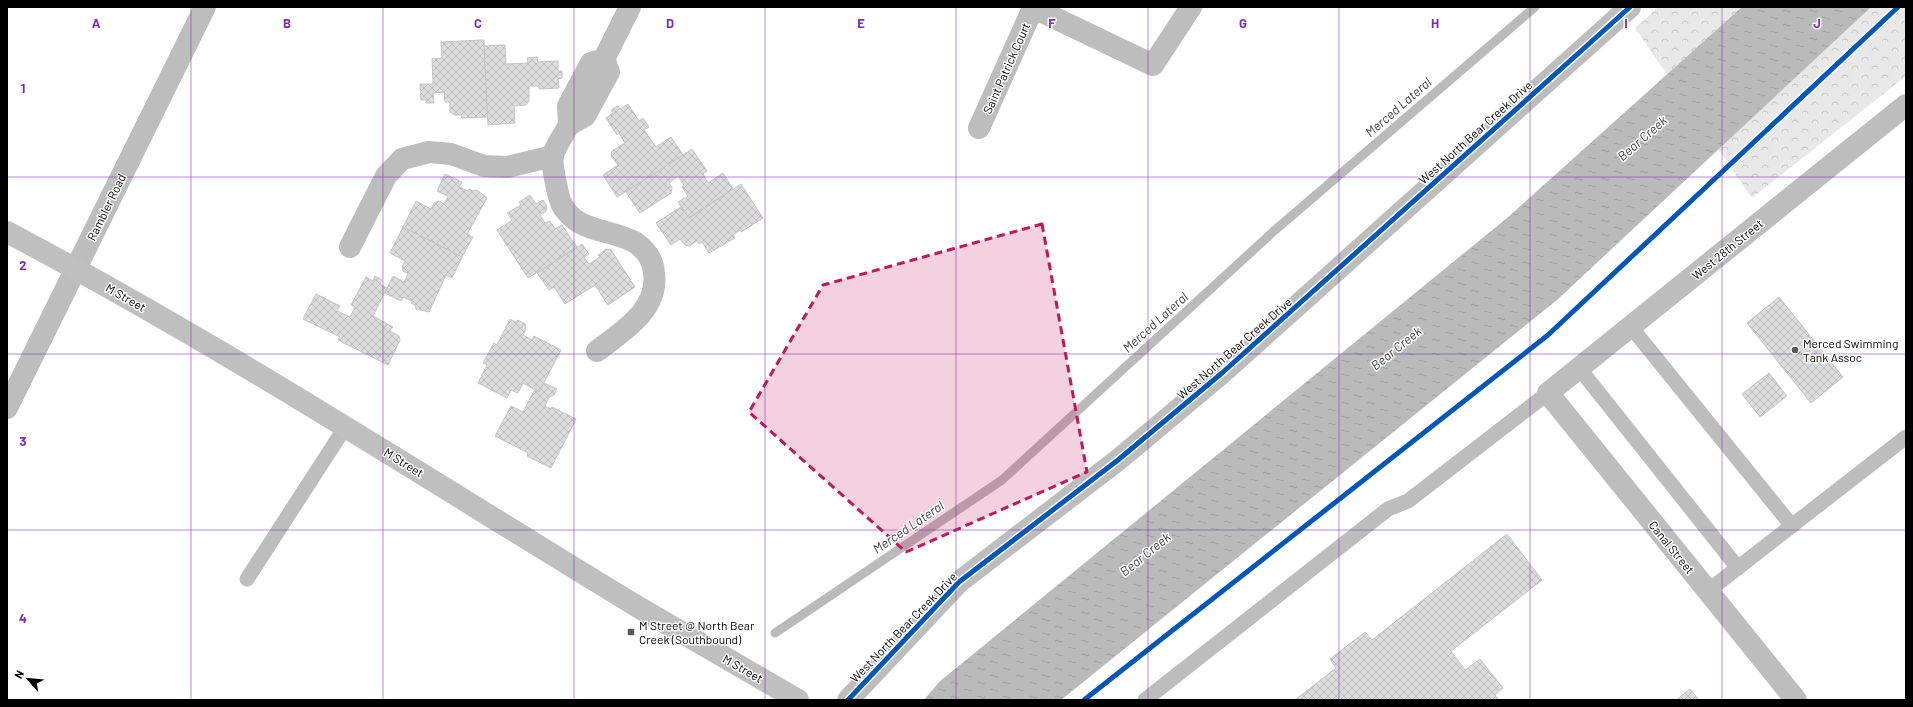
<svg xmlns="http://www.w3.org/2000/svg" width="1913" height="707" viewBox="0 0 1913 707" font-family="Barlow,sans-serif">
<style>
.park{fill:url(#park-crowns)}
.water{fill:url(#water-ripples)}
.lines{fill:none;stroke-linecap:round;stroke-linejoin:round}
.stream{stroke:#bababa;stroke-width:9}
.building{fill:url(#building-cross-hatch);stroke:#c4c4c4}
.lane{stroke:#bdbdbd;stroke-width:15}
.street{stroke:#bdbdbd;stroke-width:22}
.secondary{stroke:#bfbfbf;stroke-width:22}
.cycleway-casing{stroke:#fff;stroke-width:8}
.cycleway{stroke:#0057b8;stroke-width:5}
.marked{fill:#c2185b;fill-opacity:0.2;stroke:#c2185b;stroke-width:3;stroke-dasharray:8 5;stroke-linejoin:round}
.grid{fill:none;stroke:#7b2cbf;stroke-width:1;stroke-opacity:0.55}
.poi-dot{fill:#595959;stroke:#fff;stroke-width:1.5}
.labels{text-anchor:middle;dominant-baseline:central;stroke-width:3;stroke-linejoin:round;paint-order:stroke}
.street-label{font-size:12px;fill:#000;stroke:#fff}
.poi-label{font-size:12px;fill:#000;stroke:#fff;text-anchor:start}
.water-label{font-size:13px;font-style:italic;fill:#3e3e3e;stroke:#fff}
.grid-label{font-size:13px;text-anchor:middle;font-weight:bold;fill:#7b2cbf;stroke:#fff;stroke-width:3;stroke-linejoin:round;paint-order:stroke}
</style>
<defs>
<pattern id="park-crowns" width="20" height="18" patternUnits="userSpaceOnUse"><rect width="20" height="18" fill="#e8e8e8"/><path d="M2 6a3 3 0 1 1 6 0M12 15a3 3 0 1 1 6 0" fill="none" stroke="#c5c5c5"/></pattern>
<pattern id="water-ripples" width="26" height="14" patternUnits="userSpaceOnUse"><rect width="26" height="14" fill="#bababa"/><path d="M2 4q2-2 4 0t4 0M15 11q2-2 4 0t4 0" fill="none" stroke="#9e9e9e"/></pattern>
<pattern id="building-cross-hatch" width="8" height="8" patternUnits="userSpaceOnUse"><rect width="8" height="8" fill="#dcdcdc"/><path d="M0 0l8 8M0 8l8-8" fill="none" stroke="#bbb"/></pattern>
</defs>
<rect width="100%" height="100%" fill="#fff"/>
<path class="park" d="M 1658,7 L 1906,7 L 1906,76 L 1752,198 L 1635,28 Z"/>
<path class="water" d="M 1742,7 L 1871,7 L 1557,300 L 1061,700 L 924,700 L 939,682 L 1507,218 Z"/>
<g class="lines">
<path class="stream" d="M 775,633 L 1002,480 L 1274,231 L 1535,7"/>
</g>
<g class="building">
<path d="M 484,40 L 488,117 L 462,118 L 461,115 L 454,115 L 450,112 L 450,102 L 445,102 L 444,92 L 433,93 L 434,103 L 426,103 L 426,100 L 421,100 L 420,84 L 433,84 L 432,59 L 442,58 L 441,42 Z"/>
<path d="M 505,45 L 506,64 L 528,63 L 527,58 L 537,57 L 538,62 L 558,61 L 558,71 L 562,71 L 562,78 L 558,79 L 559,88 L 539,89 L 539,86 L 529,86 L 529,101 L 526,105 L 514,106 L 515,123 L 488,125 L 484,46 Z"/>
<path d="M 628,104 L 639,121 L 643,118 L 649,127 L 644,130 L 656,147 L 671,137 L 683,155 L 617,197 L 603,175 L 618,165 L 611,156 L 612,151 L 625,143 L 619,133 L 617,135 L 606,118 L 613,113 L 611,110 L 618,106 L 620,109 Z"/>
<path d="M 692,149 L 707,171 L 703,174 L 708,183 L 723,173 L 733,189 L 689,218 L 678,202 L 688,196 L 682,187 L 684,185 L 678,176 L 669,183 L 672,188 L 671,193 L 640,213 L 626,192 Z"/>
<path d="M 445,174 L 462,182 L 459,187 L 468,191 L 469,189 L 473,191 L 477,190 L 487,198 L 467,234 L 473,237 L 462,257 L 403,227 L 416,201 L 431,209 L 434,203 L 439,201 L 444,204 L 448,196 L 437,191 Z"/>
<path d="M 741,184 L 763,218 L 741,232 L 740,230 L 733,235 L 735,238 L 709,253 L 702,242 L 699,244 L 697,241 L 689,246 L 685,245 L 680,239 L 671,245 L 656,223 L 681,207 L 689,218 Z"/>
<path d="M 530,195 L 536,204 L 543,200 L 547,206 L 546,211 L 540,215 L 545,223 L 550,221 L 555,229 L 562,225 L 577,247 L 528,278 L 497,230 L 512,220 L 507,213 L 521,205 L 519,202 Z"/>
<path d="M 403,227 L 462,257 L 452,278 L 446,275 L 429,312 L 416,309 L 415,305 L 411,303 L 412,301 L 403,297 L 401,301 L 385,293 L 393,276 L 404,282 L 408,274 L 403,271 L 402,267 L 405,261 L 390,253 Z"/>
<path d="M 582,244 L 589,254 L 584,257 L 589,264 L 600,257 L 598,255 L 606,249 L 611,250 L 635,287 L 608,305 L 595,285 L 565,304 L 554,287 L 549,290 L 537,273 Z"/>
<path d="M 375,276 L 382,280 L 380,284 L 387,288 L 373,316 L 393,327 L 390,331 L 399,336 L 400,340 L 388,365 L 338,340 L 340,337 L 303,319 L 316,294 L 340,306 L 337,311 L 350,317 L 355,307 L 351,305 L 366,277 L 373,281 Z"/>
<path d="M 1779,297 L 1843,377 L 1811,403 L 1747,323 Z"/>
<path d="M 510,319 L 517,323 L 518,320 L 525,324 L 526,329 L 523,335 L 532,340 L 534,336 L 561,350 L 539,392 L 523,383 L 518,393 L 511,390 L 507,398 L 478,383 L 487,365 L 483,363 L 494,343 L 497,345 Z"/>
<path d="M 1769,373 L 1787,396 L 1760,417 L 1742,394 Z"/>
<path d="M 544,383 L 557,389 L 554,395 L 549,397 L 545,406 L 551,409 L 552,407 L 576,419 L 551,468 L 527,456 L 528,453 L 495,436 L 511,406 L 523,412 L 535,389 L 539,392 Z"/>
<path d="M 1507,534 L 1542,580 L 1451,651 L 1465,670 L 1480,659 L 1503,688 L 1495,695 L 1499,700 L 1295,700 L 1336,668 L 1330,659 L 1365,632 L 1372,640 Z"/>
<path d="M 1690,689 L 1699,700 L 1676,700 Z"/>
</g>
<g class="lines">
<g class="lane">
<path d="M 1631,327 L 1792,526"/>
<path d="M 1579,368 L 1738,568"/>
<path d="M 247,579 L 346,426"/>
<path d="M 1708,591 L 1906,437"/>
<path d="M 1145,700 L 1388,509 L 1408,501 L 1548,393"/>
</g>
<g class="street">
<path d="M 1032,7 L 1153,65 L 1191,7"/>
<path d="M 604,59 L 609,72 L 585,116 L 569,125 L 568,106 L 591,63 L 604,59 L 630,7"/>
<path d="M 569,125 C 564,134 556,145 553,155 C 551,163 558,197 562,205 C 564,209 570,216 574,219 C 591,232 618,232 636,243 C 646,250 653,260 654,273 C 659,310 623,331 597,351"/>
<path d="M 979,128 L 1033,8"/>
<path d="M 350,247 L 386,176 L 402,159 L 429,152 L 451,154 L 484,166 L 507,167 L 553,156"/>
<path d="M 7,408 L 205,7"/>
<path d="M 848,700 L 959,582 L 1118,460 L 1222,373 L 1630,7"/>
<path d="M 1796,700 L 1548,393 L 1906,105"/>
</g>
<path class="secondary" d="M 7,232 C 223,346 429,480 638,607 C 691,638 744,669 798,700"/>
<defs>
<g id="cycleway">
<path d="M 848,700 L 959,582 L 1118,460 L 1222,373 L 1630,7"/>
<path d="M 1084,700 L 1548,335 L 1898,7"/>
</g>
</defs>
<use href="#cycleway" class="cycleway-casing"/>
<use href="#cycleway" class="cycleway"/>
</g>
<path class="marked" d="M 1042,224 L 1087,472 L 906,552 L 749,412 L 823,285 Z"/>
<path class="grid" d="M 191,7 L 191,700M 383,7 L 383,700M 574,7 L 574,700M 765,7 L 765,700M 956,7 L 956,700M 1148,7 L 1148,700M 1339,7 L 1339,700M 1530,7 L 1530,700M 1722,7 L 1722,700M 7,177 L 1906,177M 7,354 L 1906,354M 7,530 L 1906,530"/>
<g class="poi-dot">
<circle cx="1795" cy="350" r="4"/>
<rect x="627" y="628" width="8" height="8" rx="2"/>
</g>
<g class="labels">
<g class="street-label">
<text transform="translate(1006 68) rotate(-66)">Saint Patrick Court</text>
<text transform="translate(1475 132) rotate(-42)">West North Bear Creek Drive</text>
<text transform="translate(106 207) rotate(-64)">Rambler Road</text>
<text transform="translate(1727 249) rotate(-39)">West 28th Street</text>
<text transform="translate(126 297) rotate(30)">M Street</text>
<text transform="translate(1234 348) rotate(-41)">West North Bear Creek Drive</text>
<text transform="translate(404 462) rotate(32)">M Street</text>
<text transform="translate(1672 547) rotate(51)">Canal Street</text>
<text transform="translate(903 627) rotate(-46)">West North Bear Creek Drive</text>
<text transform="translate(743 668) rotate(30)">M Street</text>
</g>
<g class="poi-label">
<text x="1803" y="343">Merced Swimming<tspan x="1803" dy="14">Tank Assoc</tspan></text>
<text x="639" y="625">M Street @ North Bear<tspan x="639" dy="14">Creek (Southbound)</tspan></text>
</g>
<g class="water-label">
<text transform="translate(1398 107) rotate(-41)">Merced Lateral</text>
<text transform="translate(1642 138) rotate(-41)">Bear Creek</text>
<text transform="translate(1155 322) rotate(-42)">Merced Lateral</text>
<text transform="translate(1396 348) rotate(-39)">Bear Creek</text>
<text transform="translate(908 527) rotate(-34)">Merced Lateral</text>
<text transform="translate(1145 554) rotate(-39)">Bear Creek</text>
</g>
</g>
<g class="grid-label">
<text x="96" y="28">A</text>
<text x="287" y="28">B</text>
<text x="478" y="28">C</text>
<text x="670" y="28">D</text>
<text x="861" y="28">E</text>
<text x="1052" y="28">F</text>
<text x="1243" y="28">G</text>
<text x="1435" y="28">H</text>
<text x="1626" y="28">I</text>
<text x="1817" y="28">J</text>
<text x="23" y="93">1</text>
<text x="23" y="270">2</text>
<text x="23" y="446">3</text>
<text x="23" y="623">4</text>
</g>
<rect width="1913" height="707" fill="none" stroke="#000000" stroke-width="16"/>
<g transform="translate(28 679) rotate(297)" stroke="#ffffff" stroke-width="3" paint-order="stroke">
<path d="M0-3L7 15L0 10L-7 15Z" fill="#000000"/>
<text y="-6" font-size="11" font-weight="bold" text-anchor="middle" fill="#000000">N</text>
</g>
</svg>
